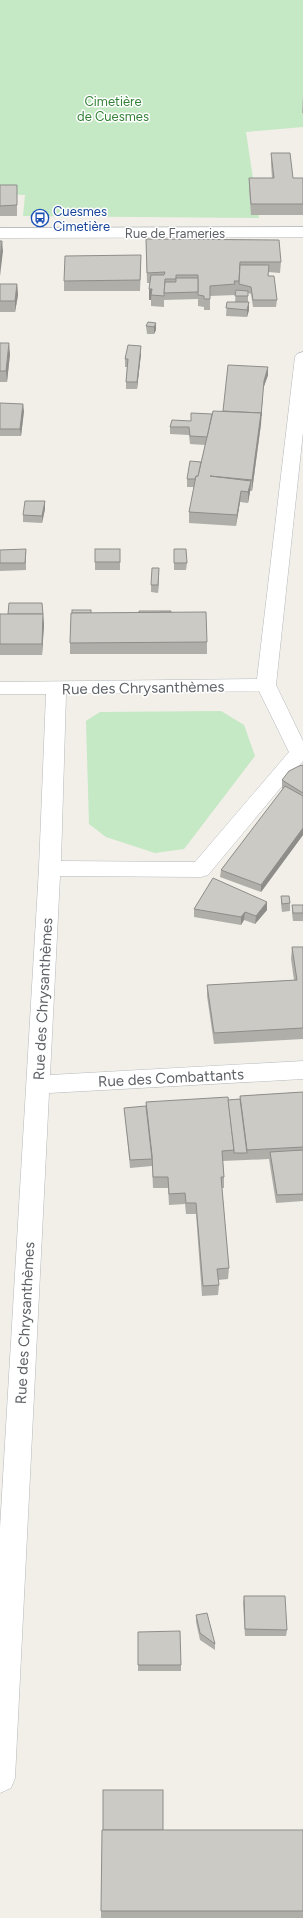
<svg xmlns="http://www.w3.org/2000/svg" width="303" height="1918" viewBox="0 0 303 1918" font-family="Figtree,sans-serif">
<style>
.green{fill:#c5e8c5}
.lines{fill:none;stroke-linecap:round;stroke-linejoin:round}
.street-casing{stroke:#b5b8bc;stroke-width:1}
.secondary-casing{stroke:#b6babf;stroke-width:1}
.street{fill:#fff;fill-rule:evenodd}
.secondary{fill:#fff;fill-rule:evenodd}
.wall{fill:#afaea9}
.shaded-wall{fill:#8f8d8a}
.building{fill:#cccac5;stroke:#8f8d8a}
.labels{text-anchor:middle;dominant-baseline:central;stroke-width:3;stroke-linejoin:round;paint-order:stroke}
.far-park-label{font-size:13px;fill:#348238;stroke:#fff}
.far-transit-label{font-size:13px;fill:#164399;stroke:#fff;text-anchor:start}
.far-street-label{font-size:13px;fill:#5f6368;stroke:#fff}
.street-label{font-size:15px;fill:#5f6368;stroke:#fff}
</style>
<rect width="100%" height="100%" fill="#f1efe8"/>
<g class="green">
<path d="M 0,0 L 303,0 L 303,127 L 246,132 L 259,218 L 23,216 L 25,195 L 0,194 Z"/>
<path d="M 221,711 L 244,725 L 255,756 L 184,849 L 155,853 L 106,837 L 89,824 L 86,721 L 100,712 Z"/>
</g>
<g class="lines">
<defs>
<path id="street" d="M 303,352 L 303,432 L 276,685 L 303,741 L 303,761 L 208,875 L 201,877 L 60,876 L 50,1075 L 303,1061 L 303,1079 L 49,1093 L 15,1778 L 11,1788 L 0,1793 L 0,1528 L 39,868 L 46,694 L 0,694 L 0,682 L 257,679 L 295,357 L 297,354 ZM 259,691 L 289,752 L 195,862 L 61,861 L 66,694 Z"/>
<path id="secondary" d="M 303,227 L 303,237 L 0,238 L 0,228 Z"/>
</defs>
<use href="#street" class="street-casing"/>
<use href="#secondary" class="secondary-casing"/>
<use href="#street" class="street"/>
<use href="#secondary" class="secondary"/>
</g>
<g class="wall">
<path d="M 303,96 L 303,113 L 302,113 Z"/>
<path d="M 271,153 L 293,178 L 303,178 L 303,215 L 251,215 L 249,188 L 249,178 L 272,178 L 271,164 Z"/>
<path d="M 0,185 L 17,196 L 17,216 L 0,216 Z"/>
<path d="M 146,239 L 281,262 L 280,273 L 268,272 L 268,276 L 277,300 L 276,307 L 253,307 L 251,294 L 248,293 L 248,302 L 249,302 L 249,310 L 247,317 L 226,316 L 227,302 L 235,302 L 236,291 L 235,291 L 235,295 L 210,296 L 210,310 L 204,310 L 204,307 L 198,306 L 198,299 L 164,300 L 164,307 L 151,306 L 151,300 L 149,300 L 150,283 L 147,283 Z"/>
<path d="M 141,265 L 140,291 L 64,291 L 64,281 Z"/>
<path d="M 0,284 L 17,284 L 18,295 L 15,312 L 0,312 Z"/>
<path d="M 156,323 L 156,330 L 154,334 L 147,334 L 146,326 Z"/>
<path d="M 0,343 L 10,354 L 7,382 L 0,382 Z"/>
<path d="M 141,354 L 137,389 L 126,389 L 126,382 L 127,367 L 125,367 L 125,359 Z"/>
<path d="M 268,367 L 268,375 L 263,389 L 261,424 L 252,491 L 250,491 L 248,503 L 240,502 L 236,526 L 189,523 L 189,512 L 194,487 L 187,487 L 187,479 L 201,462 L 205,445 L 190,444 L 189,435 L 170,434 L 170,427 L 223,411 Z"/>
<path d="M 0,403 L 24,411 L 21,436 L 0,436 Z"/>
<path d="M 45,501 L 45,509 L 42,523 L 23,522 L 23,515 Z"/>
<path d="M 26,549 L 26,570 L 0,571 L 0,555 Z"/>
<path d="M 120,549 L 120,570 L 95,570 L 95,562 Z"/>
<path d="M 174,549 L 187,563 L 186,570 L 174,570 Z"/>
<path d="M 159,568 L 158,593 L 151,592 L 151,585 Z"/>
<path d="M 171,612 L 207,642 L 207,654 L 70,654 L 70,643 L 91,613 Z"/>
<path d="M 0,614 L 43,617 L 44,625 L 42,655 L 0,655 Z"/>
<path d="M 303,765 L 303,835 L 261,892 L 220,877 L 221,870 L 282,791 L 282,780 Z"/>
<path d="M 281,896 L 290,903 L 290,911 L 282,912 L 281,904 Z"/>
<path d="M 292,905 L 303,905 L 303,921 L 293,921 L 292,913 Z"/>
<path d="M 194,909 L 267,910 L 255,924 L 244,920 L 241,925 L 194,917 Z"/>
<path d="M 292,947 L 303,947 L 303,1039 L 214,1044 L 207,996 L 207,985 L 294,980 L 291,959 Z"/>
<path d="M 303,1092 L 303,1201 L 276,1203 L 269,1159 L 223,1161 L 224,1177 L 224,1188 L 222,1188 L 229,1268 L 228,1279 L 218,1280 L 219,1285 L 218,1295 L 202,1296 L 196,1214 L 186,1214 L 185,1204 L 169,1205 L 168,1188 L 153,1188 L 152,1166 L 130,1168 L 125,1115 L 124,1108 L 146,1106 L 146,1102 L 228,1100 L 240,1099 L 240,1096 Z"/>
<path d="M 244,1596 L 287,1630 L 286,1636 L 245,1636 L 243,1603 Z"/>
<path d="M 196,1615 L 215,1644 L 215,1650 L 200,1640 L 196,1622 Z"/>
<path d="M 138,1632 L 181,1665 L 181,1671 L 138,1671 Z"/>
<path d="M 163,1830 L 303,1830 L 303,1918 L 101,1918 L 101,1911 Z"/>
</g>
<g class="shaded-wall">
<path d="M 2,241 L 3,251 L 0,276 L 0,261 Z"/>
<path d="M 17,284 L 18,295 L 15,312 L 15,301 Z"/>
<path d="M 149,289 L 152,289 L 151,300 L 149,300 Z"/>
<path d="M 249,302 L 249,310 L 247,317 L 247,310 Z"/>
<path d="M 156,323 L 156,330 L 154,334 L 154,327 Z"/>
<path d="M 9,343 L 10,354 L 7,382 L 6,371 Z"/>
<path d="M 141,346 L 141,354 L 137,389 L 137,382 Z"/>
<path d="M 268,367 L 268,375 L 263,389 L 261,424 L 252,491 L 252,480 L 264,381 Z"/>
<path d="M 23,404 L 24,411 L 21,436 L 20,429 Z"/>
<path d="M 251,481 L 250,492 L 248,503 L 248,492 Z"/>
<path d="M 241,491 L 240,502 L 236,526 L 237,515 Z"/>
<path d="M 45,501 L 45,509 L 42,523 L 42,516 Z"/>
<path d="M 159,568 L 159,576 L 158,593 L 158,585 Z"/>
<path d="M 43,614 L 44,625 L 42,655 L 42,644 Z"/>
<path d="M 303,828 L 303,835 L 261,892 L 261,885 Z"/>
<path d="M 267,902 L 267,910 L 255,924 L 256,916 Z"/>
<path d="M 245,912 L 244,920 L 241,925 L 241,917 Z"/>
</g>
<g class="building">
<path d="M 271,153 L 290,153 L 293,178 L 303,178 L 303,204 L 251,204 L 249,178 L 274,178 Z"/>
<path d="M 0,185 L 17,185 L 17,205 L 0,206 Z"/>
<path d="M 146,239 L 279,240 L 281,262 L 240,262 L 239,281 L 234,281 L 235,284 L 210,286 L 210,299 L 204,299 L 204,296 L 198,295 L 198,275 L 176,275 L 176,279 L 165,279 L 164,296 L 151,295 L 152,289 L 149,289 L 151,275 L 164,275 L 165,272 L 147,273 Z"/>
<path d="M 0,241 L 2,241 L 0,261 Z"/>
<path d="M 141,255 L 140,280 L 64,281 L 65,256 Z"/>
<path d="M 240,265 L 269,265 L 268,276 L 274,276 L 277,300 L 253,300 L 251,287 L 239,284 Z"/>
<path d="M 176,278 L 198,278 L 198,292 L 164,293 L 165,282 L 176,282 Z"/>
<path d="M 0,284 L 17,284 L 15,301 L 0,301 Z"/>
<path d="M 236,290 L 248,291 L 248,296 L 235,296 Z"/>
<path d="M 227,302 L 249,302 L 247,310 L 226,308 Z"/>
<path d="M 148,322 L 156,323 L 154,327 L 146,326 Z"/>
<path d="M 0,343 L 9,343 L 6,371 L 0,371 Z"/>
<path d="M 128,345 L 141,346 L 137,382 L 126,382 L 128,359 L 125,359 Z"/>
<path d="M 228,365 L 268,367 L 264,381 L 261,416 L 261,413 L 223,411 Z"/>
<path d="M 0,403 L 23,404 L 20,429 L 0,429 Z"/>
<path d="M 213,411 L 261,413 L 252,480 L 210,476 L 251,481 L 248,492 L 241,491 L 237,515 L 189,512 L 196,476 L 198,476 Z"/>
<path d="M 191,413 L 212,414 L 207,437 L 190,436 L 189,427 L 170,427 L 172,420 L 191,421 Z"/>
<path d="M 190,461 L 201,462 L 198,476 L 196,476 L 195,479 L 187,479 Z"/>
<path d="M 25,501 L 45,501 L 42,516 L 23,515 Z"/>
<path d="M 26,549 L 25,563 L 0,563 L 0,550 Z"/>
<rect x="95" y="549" width="25" height="13"/>
<path d="M 174,549 L 186,549 L 187,563 L 174,563 Z"/>
<path d="M 152,568 L 159,568 L 158,585 L 151,585 Z"/>
<path d="M 9,603 L 42,603 L 43,614 L 8,614 Z"/>
<rect x="72" y="610" width="19" height="3"/>
<path d="M 139,611 L 171,611 L 171,612 L 139,613 Z"/>
<path d="M 206,612 L 207,642 L 70,643 L 71,613 Z"/>
<path d="M 0,614 L 43,614 L 42,644 L 0,644 Z"/>
<path d="M 303,765 L 303,793 L 282,780 L 289,771 L 299,766 Z"/>
<path d="M 285,786 L 303,796 L 303,828 L 261,885 L 221,870 Z"/>
<path d="M 213,878 L 267,902 L 256,916 L 245,912 L 241,917 L 194,909 Z"/>
<path d="M 281,896 L 289,896 L 290,903 L 282,904 Z"/>
<path d="M 292,905 L 303,905 L 303,913 L 293,913 Z"/>
<path d="M 292,947 L 303,947 L 303,1028 L 214,1033 L 207,985 L 297,980 Z"/>
<path d="M 303,1092 L 303,1147 L 247,1150 L 240,1096 Z"/>
<path d="M 228,1097 L 234,1150 L 222,1151 L 224,1177 L 221,1177 L 229,1268 L 217,1269 L 219,1285 L 203,1286 L 196,1203 L 186,1203 L 185,1193 L 169,1194 L 168,1177 L 153,1177 L 152,1155 L 146,1102 Z"/>
<path d="M 240,1099 L 247,1153 L 234,1153 L 234,1150 L 228,1100 Z"/>
<path d="M 146,1106 L 152,1159 L 130,1160 L 124,1108 Z"/>
<path d="M 303,1150 L 303,1194 L 277,1195 L 270,1152 Z"/>
<path d="M 244,1596 L 285,1596 L 287,1630 L 245,1629 Z"/>
<path d="M 207,1613 L 215,1644 L 200,1633 L 196,1615 Z"/>
<path d="M 180,1631 L 181,1665 L 138,1665 L 138,1632 Z"/>
<rect x="103" y="1790" width="60" height="40"/>
<path d="M 102,1830 L 303,1830 L 303,1911 L 101,1911 Z"/>
</g>
<defs>
<symbol id="bus-ring" viewBox="-11 -11 22 22"><circle r="9.5" fill="#fff" stroke="#1a4fb4" stroke-width="1.5"/><path d="M-5-6H5V4H4V6H2V4H-2V6H-4V4H-5ZM-3.5-4V0h7V-4ZM-3.5 1.2v1.5H-2V1.2ZM2 1.2v1.5H3.5V1.2Z" fill="#1a4fb4"/></symbol>
</defs>
<g fill-rule="evenodd">
<use href="#bus-ring" x="30" y="208" width="20" height="20"/>
</g>
<g class="labels">
<g class="far-park-label">
<text x="113" y="101">Cimetière<tspan x="113" dy="15">de Cuesmes</tspan></text>
</g>
<g class="far-transit-label">
<text x="53" y="211">Cuesmes<tspan x="53" dy="15">Cimetière</tspan></text>
</g>
<g class="far-street-label">
<text x="175" y="233">Rue de Frameries</text>
</g>
<g class="street-label">
<text transform="translate(143 688) rotate(-1)">Rue des Chrysanthèmes</text>
<text transform="translate(43 999) rotate(-87)">Rue des Chrysanthèmes</text>
<text transform="translate(171 1078) rotate(-3)">Rue des Combattants</text>
<text transform="translate(25 1323) rotate(-87)">Rue des Chrysanthèmes</text>
</g>
</g>
</svg>
